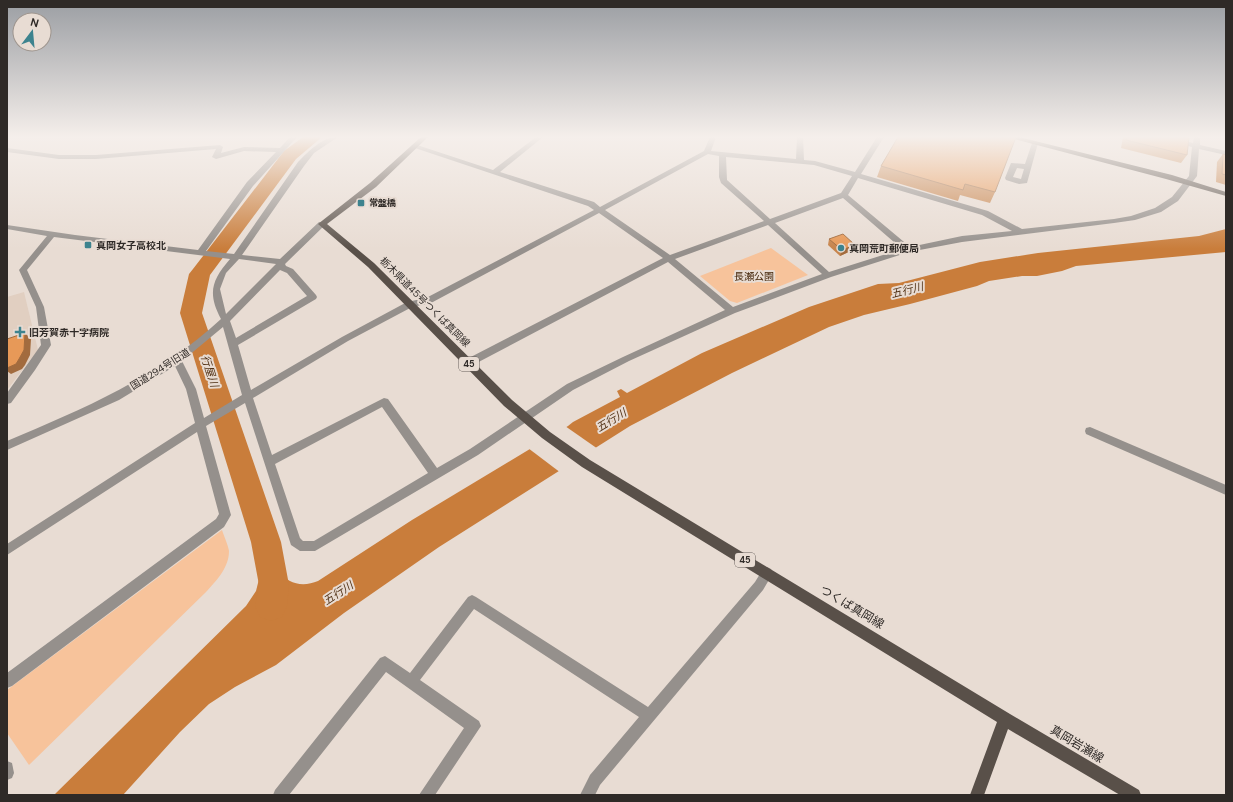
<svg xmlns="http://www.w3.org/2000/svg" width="1233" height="802" viewBox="0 0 1233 802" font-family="'DM Sans','Noto Sans JP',sans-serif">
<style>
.built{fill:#e1cfc1}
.green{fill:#f7c39b}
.water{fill:#c97d3b}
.pier{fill:#e8dcd3}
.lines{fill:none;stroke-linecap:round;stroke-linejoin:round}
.river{fill:#c97d3b;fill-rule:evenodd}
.minor{fill:#95908c;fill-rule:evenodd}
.major{fill:#595049;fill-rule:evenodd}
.wall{fill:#c7844c}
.shaded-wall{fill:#a26b3e}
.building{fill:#e79958;stroke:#a26b3e}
.poi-dot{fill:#3d838e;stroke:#e8dcd3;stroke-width:1.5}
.labels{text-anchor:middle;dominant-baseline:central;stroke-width:4;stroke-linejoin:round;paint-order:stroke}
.far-poi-label{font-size:9px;font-weight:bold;fill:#2f2a27;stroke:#e8dcd3;text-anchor:start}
.shield{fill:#e8dcd3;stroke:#665f5b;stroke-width:1}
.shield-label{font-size:9px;font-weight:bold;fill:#2f2a27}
.poi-label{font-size:10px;font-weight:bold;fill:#2f2a27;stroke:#e8dcd3;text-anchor:start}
.park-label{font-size:10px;fill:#432408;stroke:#e8dcd3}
.street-label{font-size:10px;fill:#2f2a27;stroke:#e8dcd3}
.water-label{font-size:11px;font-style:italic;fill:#503014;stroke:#e8dcd3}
.near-street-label{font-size:12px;fill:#2f2a27;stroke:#e8dcd3}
</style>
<rect width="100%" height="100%" fill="#e8dcd3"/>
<path class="built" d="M 24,292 L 38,350 L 7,390 L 7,297 Z"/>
<g class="green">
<path d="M 771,248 L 808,275 L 737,303 L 730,301 L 700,276 Z"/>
<path d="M 222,530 C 224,536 228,545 229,551 C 229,568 216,581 206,592 L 29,765 L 7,733 L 7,690 Z"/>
</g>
<path class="water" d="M 1226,229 L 1226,252 L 1076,266 L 1062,271 L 1037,276 L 1022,276 L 989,281 L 977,286 L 910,304 L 864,315 L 829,327 L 732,373 L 630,426 L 439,547 L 344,613 L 276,665 L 235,687 L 209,704 L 180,732 L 123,795 L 54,795 L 246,606 L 256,591 L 259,579 L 279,570 C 287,585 304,587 318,581 L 412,520 L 568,426 L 573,422 L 620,397 L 617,391 L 621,389 L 627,393 L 702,353 L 809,307 L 878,284 L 899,283 L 980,262 L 1038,253 L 1199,236 Z"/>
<path class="pier" d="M 565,426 L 598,449 L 561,473 L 528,448 Z"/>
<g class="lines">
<path class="river" d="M 303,137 L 322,137 L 296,159 L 210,275 L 202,313 L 281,542 L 289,585 L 287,606 L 282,617 L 271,621 L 260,617 L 255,606 L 259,585 L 251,542 L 180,313 L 189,274 L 193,269 L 284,151 Z"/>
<g class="minor">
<path d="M 290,137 L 297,137 L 253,186 L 206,251 L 234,254 L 298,162 C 309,151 322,137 338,137 L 314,153 L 304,166 L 242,255 L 280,259 L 319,222 L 325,222 L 326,224 L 285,264 L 286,266 L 293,269 L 316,295 L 317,297 L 316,299 L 238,345 L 251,390 L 342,337 L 407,302 L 426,298 L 594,210 L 588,206 L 412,147 L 411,146 L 414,144 L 493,170 L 536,137 L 543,137 L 500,172 L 594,202 L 600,207 L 704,151 L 710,137 L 716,137 L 711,151 L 796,159 L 797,137 L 803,137 L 804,160 L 815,161 L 855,172 L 877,137 L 884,137 L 861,174 L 988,211 L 1022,229 L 1114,219 L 1131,216 L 1155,208 L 1172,197 L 1189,176 L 1192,147 L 1155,137 L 1167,137 L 1193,143 L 1194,137 L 1200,137 L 1200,145 L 1226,151 L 1226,155 L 1199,149 L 1197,176 L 1178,201 L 1161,212 L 1135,220 L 1114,223 L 962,242 L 909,252 L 831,277 L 735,313 L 629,361 L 573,390 L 478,455 L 315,551 L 300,551 L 291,545 L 245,403 L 206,426 L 231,515 L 224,527 L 12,686 L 7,688 L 7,673 L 216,519 L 219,514 L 197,432 L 7,555 L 7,544 L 195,423 L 186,389 L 175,366 L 119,400 L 7,450 L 7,441 C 83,409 159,377 221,319 C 207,293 212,280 230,259 L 54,237 L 27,270 L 44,307 L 51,345 L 35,370 L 11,403 L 7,404 L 7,393 L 41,345 L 36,307 L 19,270 L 47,236 L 7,229 L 7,225 L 75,235 L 198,250 L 247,182 L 276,152 L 244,151 L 216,159 L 212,157 L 216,149 L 96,159 L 59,159 L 7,152 L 7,148 L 59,155 L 96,155 L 220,145 L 223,147 L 221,153 L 244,147 L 280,148 ZM 708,154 L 719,156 L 719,177 L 721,183 L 764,221 L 670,255 L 605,210 ZM 726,157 L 814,165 L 852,176 L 841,193 L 770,219 L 727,180 ZM 858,178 L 982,215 L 1012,231 L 962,236 L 910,247 L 848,195 ZM 843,198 L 902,249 L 829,272 L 775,223 ZM 599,213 L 663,258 L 465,360 L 463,363 L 465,366 L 471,366 L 668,262 L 725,310 L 623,357 L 567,384 L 470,449 L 437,468 L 388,399 L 384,398 L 272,455 L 253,398 L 348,341 L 412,307 L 431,303 ZM 768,225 L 822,274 L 733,307 L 675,259 ZM 239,259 L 276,264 L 226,314 L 220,289 L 226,273 ZM 280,270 L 287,273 L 307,296 L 236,338 L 230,321 ZM 223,327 L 242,395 L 204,418 L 196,389 L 182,361 ZM 382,407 L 428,473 L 314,541 L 303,541 L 300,538 L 275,464 Z"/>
<path d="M 1035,141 L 1038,143 L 1027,183 L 1019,184 L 1006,180 L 1005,178 L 1011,163 L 1025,164 L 1032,143 ZM 1017,168 L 1024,169 L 1021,179 L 1013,177 Z"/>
<path d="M 1090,427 L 1226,485 L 1226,495 L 1086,434 L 1085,431 L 1086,428 Z"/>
<path d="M 767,567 L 771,569 L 773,573 L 763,590 L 600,785 L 595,795 L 580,795 L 590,775 L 639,717 L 474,609 L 420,680 L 479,721 L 481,726 L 435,795 L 419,795 L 464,728 L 386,672 L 289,795 L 273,795 L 275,790 L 380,658 L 385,656 L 410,673 L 468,597 L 472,595 L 476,597 L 648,707 L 755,582 L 763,569 Z"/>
<path d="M 7,761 L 12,763 L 14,773 L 12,778 L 7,780 Z"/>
</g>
<g class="major">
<path d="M 421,137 L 428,137 L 376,187 L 327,224 L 374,263 L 512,400 L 550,432 L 590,460 L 1010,714 L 1139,790 L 1141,795 L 1120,795 L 1008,729 L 984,795 L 970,795 L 997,722 L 582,467 L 542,438 L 504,406 L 368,267 L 318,224 L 370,183 Z"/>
<path d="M 1007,137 L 1019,137 L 1172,175 L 1226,192 L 1226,196 L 1166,179 Z"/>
</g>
</g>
<g class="wall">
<path d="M 898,137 L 995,192 L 990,203 L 960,195 L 958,201 L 877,177 L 881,166 Z"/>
<path d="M 1123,137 L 1186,137 L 1187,155 L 1181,163 L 1121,148 Z"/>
<path d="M 1223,154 L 1226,155 L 1226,185 L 1216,182 L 1217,162 Z"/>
<path d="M 829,239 L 855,245 L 853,250 L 840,256 L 828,245 Z"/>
</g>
<g class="shaded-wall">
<path d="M 855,245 L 853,250 L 840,256 L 842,250 Z"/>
<path d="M 25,333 L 31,339 L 30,355 L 25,365 L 22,369 L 11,374 L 7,371 L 7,368 Z"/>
</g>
<g class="building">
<path d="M 898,137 L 1016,137 L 995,192 L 965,184 L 963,190 L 881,166 Z"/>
<path d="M 1127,137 L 1186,137 L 1189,138 L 1187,155 L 1126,140 Z"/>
<path d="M 1223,154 L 1226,155 L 1226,175 L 1222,174 Z"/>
<path d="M 843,234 L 855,245 L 842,250 L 829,239 Z"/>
<path d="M 25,333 L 24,350 L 19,359 L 16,364 L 7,368 L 7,339 Z"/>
</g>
<linearGradient id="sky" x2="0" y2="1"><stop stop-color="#9b9ea3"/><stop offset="0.55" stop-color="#f5efeb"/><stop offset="1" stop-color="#f5efeb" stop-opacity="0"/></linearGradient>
<rect width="1233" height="249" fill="url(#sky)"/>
<g class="poi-dot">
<rect x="357" y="199" width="8" height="8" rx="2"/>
<rect x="84" y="241" width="8" height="8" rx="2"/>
<circle cx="841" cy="248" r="4"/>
<path d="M18 326h4v4h4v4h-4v4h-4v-4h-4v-4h4z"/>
</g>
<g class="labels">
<g class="far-poi-label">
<text x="369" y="203">常盤橋</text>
</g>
<g class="shield">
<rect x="459" y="357" width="20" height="14" rx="3"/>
<rect x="735" y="553" width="20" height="14" rx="3"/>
</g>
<g class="shield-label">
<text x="469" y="364">45</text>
<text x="745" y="560">45</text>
</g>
<g class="poi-label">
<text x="96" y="245">真岡女子高校北</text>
<text x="849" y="248">真岡荒町郵便局</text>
<text x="29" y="332">旧芳賀赤十字病院</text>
</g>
<g class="park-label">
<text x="754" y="276">長瀬公園</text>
</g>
<g class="street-label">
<text transform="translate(425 302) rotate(45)">栃木県道45号つくば真岡線</text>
<text transform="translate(160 369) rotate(-32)">国道294号旧道</text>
</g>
<g class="water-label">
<text transform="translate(907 290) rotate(-14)">五行川</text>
<text transform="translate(210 371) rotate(72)">行屋川</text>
<text transform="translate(611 420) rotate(-31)">五行川</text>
<text transform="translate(338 593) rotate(-33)">五行川</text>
</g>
<g class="near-street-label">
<text transform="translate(852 607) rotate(31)">つくば真岡線</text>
<text transform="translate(1077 744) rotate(31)">真岡岩瀬線</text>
</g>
</g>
<rect width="1233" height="802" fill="none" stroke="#2f2a27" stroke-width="16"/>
<g transform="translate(32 32) rotate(16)"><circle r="19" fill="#e8dcd3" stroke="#9e958e"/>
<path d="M0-3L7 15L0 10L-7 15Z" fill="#3d838e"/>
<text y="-6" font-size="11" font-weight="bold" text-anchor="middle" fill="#2f2a27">N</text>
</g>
</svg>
